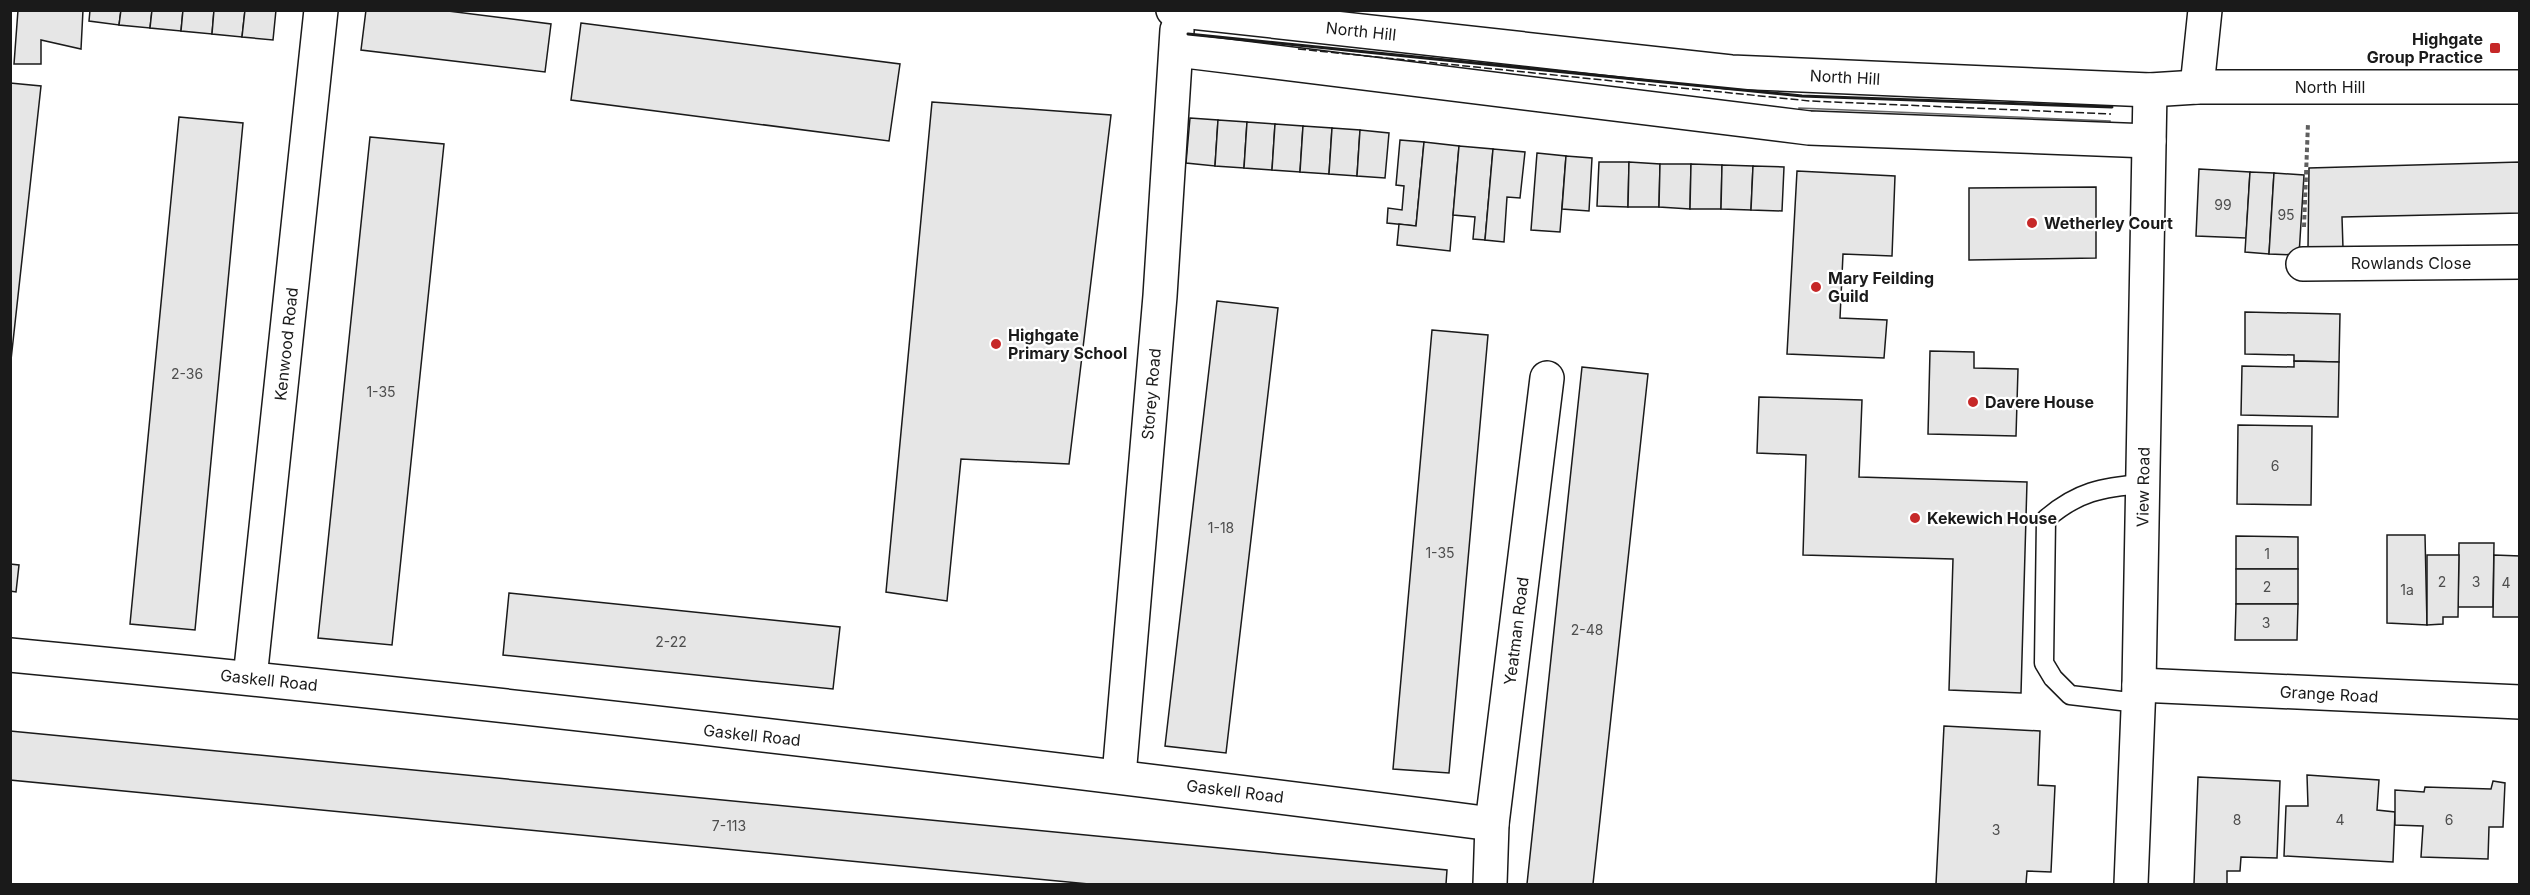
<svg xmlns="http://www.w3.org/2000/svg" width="2530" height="895" viewBox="0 0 2530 895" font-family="Inter,sans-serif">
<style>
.parking{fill:#ededed;stroke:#6a6a6a;stroke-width:1.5}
.building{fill:#e6e6e6;stroke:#1a1a1a;stroke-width:1.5}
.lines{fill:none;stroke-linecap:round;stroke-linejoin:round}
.lane-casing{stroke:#1a1a1a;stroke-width:21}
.street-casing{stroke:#1a1a1a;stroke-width:36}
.secondary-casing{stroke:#1a1a1a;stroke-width:36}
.path{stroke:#5f5f5f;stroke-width:4;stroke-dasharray:4.5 3;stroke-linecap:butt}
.lane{stroke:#fff;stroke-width:18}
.street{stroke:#fff;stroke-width:33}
.secondary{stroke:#fff;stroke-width:33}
.fence{stroke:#1a1a1a;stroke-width:1.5;stroke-dasharray:8 3;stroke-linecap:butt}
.wall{stroke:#1a1a1a;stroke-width:3}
.poi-dot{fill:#c62828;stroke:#fff;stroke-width:2}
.labels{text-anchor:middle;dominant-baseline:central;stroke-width:4.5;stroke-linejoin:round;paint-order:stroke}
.number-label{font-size:14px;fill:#4d4d4d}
.street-label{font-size:16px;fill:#1a1a1a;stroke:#fff}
.poi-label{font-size:16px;font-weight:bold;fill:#1a1a1a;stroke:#fff;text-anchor:start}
</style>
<rect width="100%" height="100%" fill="#fff"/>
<path class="parking" d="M 1799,108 L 2110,121 L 2110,131 L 1799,119 Z"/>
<g class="building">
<path d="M 18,10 L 83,10 L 81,49 L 41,40 L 41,64 L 14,64 Z"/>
<path d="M 90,10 L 121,10 L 119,25 L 89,21 Z"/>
<path d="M 121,10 L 152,10 L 150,28 L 119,25 Z"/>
<path d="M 152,10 L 183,10 L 181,31 L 150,28 Z"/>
<path d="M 183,10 L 214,10 L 212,34 L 181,31 Z"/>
<path d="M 214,10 L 245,10 L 242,37 L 212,34 Z"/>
<path d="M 245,10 L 276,10 L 273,40 L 242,37 Z"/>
<path d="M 366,10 L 440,10 L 551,24 L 545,72 L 361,50 Z"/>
<path d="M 581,23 L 900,64 L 889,141 L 571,100 Z"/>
<path d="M 10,83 L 41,86 L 10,369 Z"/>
<path d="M 932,102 L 1111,115 L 1069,464 L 961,459 L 947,601 L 886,592 Z"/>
<path d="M 179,117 L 243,123 L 195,630 L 130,624 Z"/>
<path d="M 1190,118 L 1218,120 L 1215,166 L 1186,163 Z"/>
<path d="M 1218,120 L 1247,122 L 1244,168 L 1215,166 Z"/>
<path d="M 1247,122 L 1275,124 L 1272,170 L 1244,168 Z"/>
<path d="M 1275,124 L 1303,126 L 1300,172 L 1272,170 Z"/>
<path d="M 1303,126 L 1332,128 L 1329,174 L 1300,172 Z"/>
<path d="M 1332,128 L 1360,130 L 1357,176 L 1329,174 Z"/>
<path d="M 1360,130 L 1389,133 L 1385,178 L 1357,176 Z"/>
<path d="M 370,137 L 444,144 L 392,645 L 318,638 Z"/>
<path d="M 1400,140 L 1424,142 L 1416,226 L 1387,223 L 1388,208 L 1402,210 L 1404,186 L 1396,185 Z"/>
<path d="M 1424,142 L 1459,146 L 1450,251 L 1397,245 L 1399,224 L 1416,226 Z"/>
<path d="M 1459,146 L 1493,149 L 1485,240 L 1473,239 L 1475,217 L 1453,215 Z"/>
<path d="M 1493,149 L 1525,152 L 1520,198 L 1507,197 L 1504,242 L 1485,240 Z"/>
<path d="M 1537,153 L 1566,156 L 1560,232 L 1531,230 Z"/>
<path d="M 1566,156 L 1592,158 L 1589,211 L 1562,209 Z"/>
<path d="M 1599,162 L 1629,162 L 1628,207 L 1597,206 Z"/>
<path d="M 1629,162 L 1660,164 L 1659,207 L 1628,207 Z"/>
<path d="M 2520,162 L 2520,213 L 2342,217 L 2343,248 L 2308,249 L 2309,168 Z"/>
<path d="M 1660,164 L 1691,164 L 1690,209 L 1659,207 Z"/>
<path d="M 1691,164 L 1722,165 L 1721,209 L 1690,209 Z"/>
<path d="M 1722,165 L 1753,166 L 1751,210 L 1721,209 Z"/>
<path d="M 1753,166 L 1784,167 L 1782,211 L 1751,210 Z"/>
<path d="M 2199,169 L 2250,172 L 2246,238 L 2196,236 Z"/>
<path d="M 1797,171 L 1895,176 L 1892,256 L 1843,254 L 1840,318 L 1887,320 L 1884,358 L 1787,354 Z"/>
<path d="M 2250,172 L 2274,173 L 2269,254 L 2245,252 Z"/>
<path d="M 2274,173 L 2304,175 L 2299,255 L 2269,254 Z"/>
<path d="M 2096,187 L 2096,258 L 1969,260 L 1969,188 Z"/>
<path d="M 1217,301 L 1278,308 L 1226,753 L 1165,746 Z"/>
<path d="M 2245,312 L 2340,314 L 2339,362 L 2294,361 L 2294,355 L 2245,354 Z"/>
<path d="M 1432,330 L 1488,335 L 1449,773 L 1393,769 Z"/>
<path d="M 1930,351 L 1974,352 L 1974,368 L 2018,369 L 2016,436 L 1928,434 Z"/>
<path d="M 2294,361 L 2339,362 L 2338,417 L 2241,415 L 2242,366 L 2294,367 Z"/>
<path d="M 1582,367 L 1648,374 L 1593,884 L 1527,884 Z"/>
<path d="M 1759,397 L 1862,400 L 1859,477 L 2027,482 L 2021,693 L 1949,690 L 1953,559 L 1803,555 L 1806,455 L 1757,453 Z"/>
<path d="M 2238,425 L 2312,426 L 2311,505 L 2237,504 Z"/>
<path d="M 2387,535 L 2425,535 L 2427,625 L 2387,623 Z"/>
<path d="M 2236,536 L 2298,537 L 2298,569 L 2236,569 Z"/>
<path d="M 2459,543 L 2494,543 L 2493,607 L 2458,607 Z"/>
<path d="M 2427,555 L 2459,555 L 2458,617 L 2443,617 L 2443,624 L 2427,625 Z"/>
<path d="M 2494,555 L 2520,556 L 2520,617 L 2493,617 Z"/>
<path d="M 10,564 L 19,565 L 16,592 L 10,591 Z"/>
<rect x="2236" y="569" width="62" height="35"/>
<path d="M 509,593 L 840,627 L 833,689 L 503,655 Z"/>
<path d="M 2236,604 L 2298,604 L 2297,640 L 2235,640 Z"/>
<path d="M 1944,726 L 2040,731 L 2038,785 L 2055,786 L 2051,872 L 2027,871 L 2026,884 L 1936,884 Z"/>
<path d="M 10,731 L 1447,870 L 1446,884 L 1089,884 L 10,780 Z"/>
<path d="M 2307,775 L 2379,780 L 2377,810 L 2395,812 L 2393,862 L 2284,856 L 2286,806 L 2308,806 Z"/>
<path d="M 2198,777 L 2280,781 L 2277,858 L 2241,857 L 2240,871 L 2227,871 L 2227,884 L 2194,884 Z"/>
<path d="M 2493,781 L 2505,783 L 2503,827 L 2489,827 L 2488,859 L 2421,857 L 2423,826 L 2395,825 L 2395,790 L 2424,792 L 2425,787 L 2491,789 Z"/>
</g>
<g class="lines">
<defs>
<path id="lane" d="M 2138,703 L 2070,695 L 2053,678 L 2044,663 L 2046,519 C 2077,492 2102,487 2143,484"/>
<g id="street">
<path d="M 1177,50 L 1809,128 L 2149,141"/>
<path d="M 2197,87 L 2205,10"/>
<path d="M 2303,264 L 2520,262"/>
<path d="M 10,655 C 505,702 999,761 1492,824"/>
<path d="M 250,678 L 321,10"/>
<path d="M 2139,685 L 2520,702"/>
<path d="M 1119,776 L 1160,296 L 1177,30"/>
<path d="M 1490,884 L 1492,824 L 1547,378"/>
<path d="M 2131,884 L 2139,685 L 2150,90"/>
</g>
<path id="secondary" d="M 1173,10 L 1731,72 L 2150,90 L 2197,87 L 2520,87"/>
</defs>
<use href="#lane" class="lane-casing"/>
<use href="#street" class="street-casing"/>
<use href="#secondary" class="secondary-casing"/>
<path class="path" d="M 2304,227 L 2308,123"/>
<use href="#lane" class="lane"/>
<use href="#street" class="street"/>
<use href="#secondary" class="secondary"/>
<path class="fence" d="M 1298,49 L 1810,101 L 2111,114"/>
<path class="wall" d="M 1188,34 L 1802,96 L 2112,107"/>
</g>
<g class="poi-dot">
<rect x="2489" y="42" width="12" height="12" rx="3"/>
<circle cx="2032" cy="223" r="6"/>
<circle cx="1816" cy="287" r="6"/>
<circle cx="996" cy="344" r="6"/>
<circle cx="1973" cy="402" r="6"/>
<circle cx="1915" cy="518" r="6"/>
</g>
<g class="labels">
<g class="number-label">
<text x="2223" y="204">99</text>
<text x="2286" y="214">95</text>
<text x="187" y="373">2-36</text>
<text x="381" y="391">1-35</text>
<text x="2275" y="465">6</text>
<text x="1221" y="527">1-18</text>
<text x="1440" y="552">1-35</text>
<text x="2267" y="553">1</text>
<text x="2442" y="581">2</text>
<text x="2476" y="581">3</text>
<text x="2506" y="582">4</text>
<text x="2267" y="586">2</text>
<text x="2407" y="589">1a</text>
<text x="2266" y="622">3</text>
<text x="1587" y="629">2-48</text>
<text x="671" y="641">2-22</text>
<text x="2237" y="819">8</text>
<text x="2340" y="819">4</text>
<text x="2449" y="819">6</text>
<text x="729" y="825">7-113</text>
<text x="1996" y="829">3</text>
</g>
<g class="street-label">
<text transform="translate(1361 31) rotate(6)">North Hill</text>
<text transform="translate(1845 77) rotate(3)">North Hill</text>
<text x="2330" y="87">North Hill</text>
<text x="2411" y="263">Rowlands Close</text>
<text transform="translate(286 344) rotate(-84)">Kenwood Road</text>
<text transform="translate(1151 394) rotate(-85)">Storey Road</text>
<text transform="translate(2143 487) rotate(-89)">View Road</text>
<text transform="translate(1516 631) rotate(-83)">Yeatman Road</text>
<text transform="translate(269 680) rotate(6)">Gaskell Road</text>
<text transform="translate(2329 694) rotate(3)">Grange Road</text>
<text transform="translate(752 735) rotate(6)">Gaskell Road</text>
<text transform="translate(1235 791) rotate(7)">Gaskell Road</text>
</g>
<g class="poi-label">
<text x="2483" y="39" text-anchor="end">Highgate<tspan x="2483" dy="18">Group Practice</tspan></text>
<text x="2044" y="223">Wetherley Court</text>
<text x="1828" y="278">Mary Feilding<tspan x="1828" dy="18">Guild</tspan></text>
<text x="1008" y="335">Highgate<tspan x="1008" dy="18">Primary School</tspan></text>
<text x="1985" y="402">Davere House</text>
<text x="1927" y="518">Kekewich House</text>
</g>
</g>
<rect width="2530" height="895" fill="none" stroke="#1a1a1a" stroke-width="24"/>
</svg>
